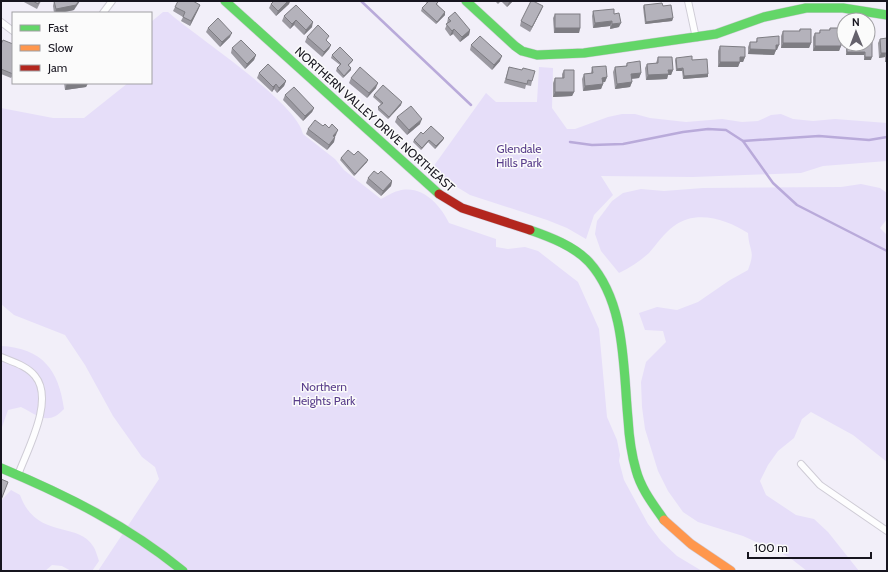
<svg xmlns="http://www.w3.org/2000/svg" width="888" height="572" viewBox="0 0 888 572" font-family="Cabin,sans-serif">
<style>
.green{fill:#e6def9}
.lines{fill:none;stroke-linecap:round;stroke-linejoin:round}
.stream{stroke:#b9aada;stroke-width:2.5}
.street-casing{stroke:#cfccd6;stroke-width:8}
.fast-casing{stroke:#cfccd6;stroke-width:10}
.slow-casing{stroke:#cfccd6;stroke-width:10}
.jam-casing{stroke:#cfccd6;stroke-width:10}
.street{stroke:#fdfdfe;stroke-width:6}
.fast{stroke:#63d668;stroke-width:9}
.slow{stroke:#ff974d;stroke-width:9}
.jam{stroke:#b3261e;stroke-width:9}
.wall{fill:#9b99a1}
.shaded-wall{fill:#7e7d83}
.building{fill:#b4b2bb;stroke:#7e7d83}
.labels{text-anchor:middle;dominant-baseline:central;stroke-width:3;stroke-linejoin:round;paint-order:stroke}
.street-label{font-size:12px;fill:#17151f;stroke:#fbfbfb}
.park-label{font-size:12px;fill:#593e8b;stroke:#fbfbfb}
</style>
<rect width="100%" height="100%" fill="#f2eff9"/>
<g class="green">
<path d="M 163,12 L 168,12 C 196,37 297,102 303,134 L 335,159 L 344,170 L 381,199 C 386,197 392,192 398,191 C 422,184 440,205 449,223 L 496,239 L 496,247 L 508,249 L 525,247 L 538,251 L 578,282 L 599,329 L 607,417 L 617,440 L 620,455 L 619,461 L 624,480 L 648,524 L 661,541 L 677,556 L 702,571 L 98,571 L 159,479 L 155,467 L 142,457 L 113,416 L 85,365 L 65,335 L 14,315 L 1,304 L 1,108 L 53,118 L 84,118 L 128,83 L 151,83 L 151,22 Z"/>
<path d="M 539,67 L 553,68 L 552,108 L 567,129 L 575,129 L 608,117 L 622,114 L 635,114 L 650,118 L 686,122 L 722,119 L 742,122 L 758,121 L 771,115 L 781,114 L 793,119 L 813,121 L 835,119 L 887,123 L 887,161 L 823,166 L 801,173 L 693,177 L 601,176 L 613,195 L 594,215 L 586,239 L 567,228 L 547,220 L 470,195 L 444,179 L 433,167 L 486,93 L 496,102 L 537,102 Z"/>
<path d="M 861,184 L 880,188 L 887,193 L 887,219 L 880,228 L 887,235 L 887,462 L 853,435 L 811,412 L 802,419 L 794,438 L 778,451 L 768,465 L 760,481 L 766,495 L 796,515 L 814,519 L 828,532 L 859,571 L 807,571 L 789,557 L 743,536 L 698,522 L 683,512 L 668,491 L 658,471 L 645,429 L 642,407 L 641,382 L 646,362 L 666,342 L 663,331 L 645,330 L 639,313 L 657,307 L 677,310 L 698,302 L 730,280 L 748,270 C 756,250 749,252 748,233 C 727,220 697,209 674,226 C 664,233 657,244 649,253 C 640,261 630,268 619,273 L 601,251 L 595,234 L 597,221 L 612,201 L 623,193 L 641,189 L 664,191 L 703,188 L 841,187 Z"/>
<path d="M 1,346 C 42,348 59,370 64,409 C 48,426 39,416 21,407 L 8,410 L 1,430 Z"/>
<path d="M 11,490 L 20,495 C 36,540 78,521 93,546 C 96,550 97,556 99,561 L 92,571 L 71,571 L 62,566 L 52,565 L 45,571 L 1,571 L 1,501 Z"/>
</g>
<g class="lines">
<g class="stream">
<path d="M 361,1 L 471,105"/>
<path d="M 743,141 L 819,136 L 869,140 L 887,137"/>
<path d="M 570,142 L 592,145 L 623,144 L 683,132 L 708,129 L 726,130 L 743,141 L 773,183 L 797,205 L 887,251"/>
</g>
<defs>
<g id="street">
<path d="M 688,1 L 696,38"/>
<path d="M 103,13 L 112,1"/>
<path d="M 1,22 L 13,31"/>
<path d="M 1,357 C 13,362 27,366 35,376 C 55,400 27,450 18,475"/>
<path d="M 801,464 L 820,485 L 887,531"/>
</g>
<g id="fast">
<path d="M 225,1 L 439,194"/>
<path d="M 466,1 L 515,46 L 522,51 L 537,55 L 584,53 L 716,34 L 764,17 L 806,8 L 843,8 L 887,15"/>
<path d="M 530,230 C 550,237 574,246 589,262 C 626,303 623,367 628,419 C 629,436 631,453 636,470 C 641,489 653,504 664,520"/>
<path d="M 1,468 C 66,495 128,526 183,571"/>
</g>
<path id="slow" d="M 664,520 L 691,544 L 731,571"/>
<path id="jam" d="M 439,194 L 462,208 L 530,230"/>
</defs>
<use href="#street" class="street-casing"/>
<use href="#fast" class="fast-casing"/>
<use href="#slow" class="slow-casing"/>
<use href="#jam" class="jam-casing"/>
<use href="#street" class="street"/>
<use href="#fast" class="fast"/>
<use href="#slow" class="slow"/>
<use href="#jam" class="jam"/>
</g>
<g class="wall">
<path d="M 22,1 L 41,1 L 37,9 Z"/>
<path d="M 54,1 L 74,10 L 60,13 L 54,13 L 53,6 Z"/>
<path d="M 272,1 L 290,1 L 289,4 L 276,16 L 269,8 L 271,4 L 273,2 Z"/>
<path d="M 424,1 L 439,1 L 437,4 L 445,15 L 436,24 L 421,11 L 422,8 L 427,3 Z"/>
<path d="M 495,1 L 513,1 L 507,7 L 501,1 L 498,4 Z"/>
<path d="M 200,5 L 198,10 L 190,26 L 181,21 L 183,17 L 173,11 L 175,7 Z"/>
<path d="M 296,5 L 312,27 L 304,35 L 294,25 L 290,29 L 282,21 L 284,16 Z"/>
<path d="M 644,5 L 663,6 L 673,18 L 672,21 L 645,24 L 643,7 Z"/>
<path d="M 543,6 L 530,32 L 520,26 L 521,21 Z"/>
<path d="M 593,11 L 614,14 L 619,27 L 610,29 L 610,26 L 593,28 L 592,16 Z"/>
<path d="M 555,14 L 580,28 L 579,33 L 554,33 L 553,18 Z"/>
<path d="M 448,18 L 470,30 L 469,35 L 460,42 L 453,34 L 450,36 L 445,29 L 447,24 L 447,23 Z"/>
<path d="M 208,28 L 230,37 L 220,47 L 206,32 Z"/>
<path d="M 830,28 L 841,46 L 839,51 L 813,51 L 813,37 L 815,33 L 819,33 L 820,30 L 829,30 Z"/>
<path d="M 800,29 L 811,43 L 809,48 L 781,48 L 781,36 L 783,31 L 799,31 Z"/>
<path d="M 307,37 L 327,41 L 331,45 L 329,49 L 322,57 L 305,42 Z"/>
<path d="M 757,38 L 777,50 L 776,50 L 774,55 L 748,54 L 748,47 L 750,42 L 756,42 Z"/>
<path d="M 887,38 L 887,62 L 885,62 L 885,57 L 879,58 L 878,43 L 880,39 Z"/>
<path d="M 1,44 L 13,44 L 13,75 L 11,78 L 1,74 Z"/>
<path d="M 846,44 L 868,44 L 871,60 L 864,60 L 864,55 L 846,55 Z"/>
<path d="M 471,45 L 500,61 L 492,70 L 470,50 Z"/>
<path d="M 720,46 L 745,57 L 743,62 L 740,62 L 738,67 L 718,67 L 718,51 Z"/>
<path d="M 232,48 L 256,55 L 254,60 L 245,69 L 231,53 Z"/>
<path d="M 332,55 L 353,60 L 352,62 L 349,65 L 351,68 L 351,70 L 343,78 L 336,71 L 337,68 L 340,65 L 331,58 Z"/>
<path d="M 658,57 L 673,70 L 671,75 L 668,75 L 667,79 L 646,80 L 645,68 L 647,64 L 656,63 Z"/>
<path d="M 676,58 L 692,60 L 708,74 L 708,77 L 683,79 L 682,71 L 676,71 L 675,60 Z"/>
<path d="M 627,63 L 641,73 L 639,78 L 631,79 L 632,82 L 630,87 L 615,89 L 613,72 L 615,67 L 626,66 Z"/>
<path d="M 509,67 L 532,81 L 531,86 L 526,85 L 525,89 L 504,83 Z"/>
<path d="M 592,67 L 607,77 L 605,82 L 603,82 L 603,84 L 601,89 L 583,91 L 582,79 L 584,74 L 591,73 Z"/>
<path d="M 564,70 L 574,92 L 572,96 L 553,97 L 553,83 L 555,78 L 562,78 L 562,74 Z"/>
<path d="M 259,73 L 286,81 L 284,86 L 277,93 L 274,89 L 272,92 L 257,78 Z"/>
<path d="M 351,78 L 376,88 L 367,98 L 349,83 Z"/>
<path d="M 64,83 L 88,83 L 86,87 L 65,90 Z"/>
<path d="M 285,95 L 314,108 L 312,112 L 303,121 L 283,100 Z"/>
<path d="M 374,95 L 401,105 L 388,119 L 378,110 L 378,107 L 381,104 L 373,97 Z"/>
<path d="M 397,117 L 420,124 L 407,135 L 395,122 Z"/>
<path d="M 323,126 L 336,135 L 335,137 L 334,142 L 327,150 L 306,134 L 308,129 Z"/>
<path d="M 423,134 L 444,138 L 443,140 L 435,149 L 428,142 L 421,150 L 413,142 L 414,140 Z"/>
<path d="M 354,155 L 367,162 L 354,176 L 340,160 L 341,158 Z"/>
<path d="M 378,174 L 392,181 L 391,186 L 381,196 L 366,183 L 368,178 Z"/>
</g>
<g class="shaded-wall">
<path d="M 79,1 L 80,1 L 74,10 L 60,13 L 55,13 L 56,9 Z"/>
<path d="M 288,1 L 290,1 L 289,4 L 276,16 L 278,11 Z"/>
<path d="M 510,1 L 513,1 L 507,7 L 509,2 Z"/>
<path d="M 200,5 L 198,10 L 190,26 L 191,21 Z"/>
<path d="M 543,6 L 541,11 L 530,32 L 532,27 Z"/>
<path d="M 445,12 L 445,15 L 436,24 L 437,22 Z"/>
<path d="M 673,18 L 672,21 L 645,24 L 646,22 Z"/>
<path d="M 296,20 L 294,25 L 290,29 L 292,24 Z"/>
<path d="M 612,21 L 610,26 L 593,28 L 595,23 Z"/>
<path d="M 313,22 L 312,27 L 304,35 L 306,30 Z"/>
<path d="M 621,23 L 619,27 L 610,29 L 612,24 Z"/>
<path d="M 555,28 L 580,28 L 579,33 L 554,33 Z"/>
<path d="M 454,29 L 453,34 L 450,36 L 452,31 Z"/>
<path d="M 470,30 L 469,35 L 460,42 L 462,37 Z"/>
<path d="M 232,33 L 230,37 L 220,47 L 222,42 Z"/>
<path d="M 783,43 L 811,43 L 809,48 L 781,48 Z"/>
<path d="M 331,45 L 329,49 L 322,57 L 324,52 Z"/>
<path d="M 776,45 L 779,45 L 777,50 L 776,50 L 774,55 L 748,54 L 750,49 Z"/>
<path d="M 815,46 L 841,46 L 839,51 L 813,51 Z"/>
<path d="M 847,52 L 865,52 L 864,55 L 846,55 Z"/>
<path d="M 881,53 L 886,53 L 885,57 L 879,58 Z"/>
<path d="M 256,55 L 254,60 L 245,69 L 247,64 Z"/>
<path d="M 502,56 L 500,61 L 492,70 L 494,65 Z"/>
<path d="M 740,57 L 745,57 L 743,62 L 738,62 Z"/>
<path d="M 865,57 L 872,57 L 871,60 L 864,60 Z"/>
<path d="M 887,57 L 887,62 L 885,62 Z"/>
<path d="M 720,62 L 740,62 L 738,67 L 718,67 Z"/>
<path d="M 351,68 L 351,70 L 343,78 L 344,76 Z"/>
<path d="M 683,68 L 682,71 L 676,71 L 677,69 Z"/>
<path d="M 668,70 L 673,70 L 671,75 L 668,75 L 667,79 L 646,80 L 648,75 Z"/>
<path d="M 641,73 L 639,78 L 629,79 L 631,74 Z"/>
<path d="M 708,74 L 708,77 L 683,79 L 684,76 Z"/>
<path d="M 607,77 L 605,82 L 600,83 L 602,78 Z"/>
<path d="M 286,81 L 284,86 L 277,93 L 279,88 Z"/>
<path d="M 632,82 L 630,87 L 615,89 L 617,84 Z"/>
<path d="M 35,83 L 50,83 L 49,84 Z"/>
<path d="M 67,83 L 88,83 L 86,87 L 65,90 Z"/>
<path d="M 378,83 L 376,88 L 367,98 L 369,93 Z"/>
<path d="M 276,84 L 274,89 L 272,92 L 273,87 Z"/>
<path d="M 603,84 L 601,89 L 583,91 L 585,86 Z"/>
<path d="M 555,92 L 574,92 L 572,96 L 553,97 Z"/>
<path d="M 402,102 L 401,105 L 388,119 L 389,117 Z"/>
<path d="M 314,108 L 312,112 L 303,121 L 305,116 Z"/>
<path d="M 422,119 L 420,124 L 407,135 L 409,130 Z"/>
<path d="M 338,130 L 336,135 L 331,140 L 333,136 Z"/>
<path d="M 335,137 L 334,142 L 327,150 L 329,145 Z"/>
<path d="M 444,138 L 443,140 L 435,149 L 436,146 Z"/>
<path d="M 429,140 L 428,142 L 421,150 L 422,148 Z"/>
<path d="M 368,160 L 367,162 L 354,176 L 355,174 Z"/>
<path d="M 392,181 L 391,186 L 381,196 L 383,191 Z"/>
</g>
<g class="building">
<path d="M 33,1 L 40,1 L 38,4 Z"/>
<path d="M 54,1 L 79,1 L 76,5 L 56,9 Z"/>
<path d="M 178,1 L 193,1 L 200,5 L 191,21 L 183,17 L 185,12 L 175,7 Z"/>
<path d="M 274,1 L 288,1 L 278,11 L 271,4 Z"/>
<path d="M 428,1 L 439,1 L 436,4 L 445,12 L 437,22 L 422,8 L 428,2 Z"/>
<path d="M 531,1 L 533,1 L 543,6 L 532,27 L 521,21 Z"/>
<path d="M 662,3 L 663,6 L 671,5 L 673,18 L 646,22 L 644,5 Z"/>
<path d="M 296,5 L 313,22 L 306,30 L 296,20 L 292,24 L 284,16 Z"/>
<path d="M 614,9 L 614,14 L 619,13 L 621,23 L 612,24 L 612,21 L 595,23 L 593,11 Z"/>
<path d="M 455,12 L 470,30 L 462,37 L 454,29 L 452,31 L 446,24 L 451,21 L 448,18 Z"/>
<rect x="555" y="14" width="25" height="14"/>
<path d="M 218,18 L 232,33 L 222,42 L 208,28 Z"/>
<path d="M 318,25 L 329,36 L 326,40 L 331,45 L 324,52 L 307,37 Z"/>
<path d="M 830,28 L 841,28 L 841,46 L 815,46 L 815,33 L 820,33 L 820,30 L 830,30 Z"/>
<path d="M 800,29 L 811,29 L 811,43 L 783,43 L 783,31 L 800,31 Z"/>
<path d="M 868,30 L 872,30 L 872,57 L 865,57 L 865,52 L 847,52 L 847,44 L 868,44 Z"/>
<path d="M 480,36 L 502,56 L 494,65 L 471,45 Z"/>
<path d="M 779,36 L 779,45 L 776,45 L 776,50 L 750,49 L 750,42 L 757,42 L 757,38 Z"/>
<path d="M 887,38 L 887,57 L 886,53 L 881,53 L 880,39 Z"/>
<path d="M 3,40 L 13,44 L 13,74 L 1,69 L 1,44 Z"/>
<path d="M 241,40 L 256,55 L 247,64 L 232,48 Z"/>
<path d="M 720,46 L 745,47 L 745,57 L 740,57 L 740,62 L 720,62 Z"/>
<path d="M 340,47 L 353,60 L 348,65 L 351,68 L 344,76 L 337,68 L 341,64 L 332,55 Z"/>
<path d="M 692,56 L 692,60 L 707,59 L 708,74 L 684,76 L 683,68 L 677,69 L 676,58 Z"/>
<path d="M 658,57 L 672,57 L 673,70 L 668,70 L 669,74 L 648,75 L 647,64 L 658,63 Z"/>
<path d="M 640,61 L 641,73 L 631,74 L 632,82 L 617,84 L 615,67 L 627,66 L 627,63 Z"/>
<path d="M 268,64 L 286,81 L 279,88 L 276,84 L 273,87 L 259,73 Z"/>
<path d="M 606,66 L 607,77 L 602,78 L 603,84 L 585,86 L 584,74 L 593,73 L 592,67 Z"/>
<path d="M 360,67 L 378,83 L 369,93 L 351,78 Z"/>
<path d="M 509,67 L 522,70 L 523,68 L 535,71 L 532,81 L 528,80 L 527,84 L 506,79 Z"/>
<path d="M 564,70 L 574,70 L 574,92 L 555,92 L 555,78 L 564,78 Z"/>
<path d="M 383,85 L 402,102 L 389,117 L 378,107 L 383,103 L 374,95 Z"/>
<path d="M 294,87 L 314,108 L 305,116 L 285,95 Z"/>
<path d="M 411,106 L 422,119 L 409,130 L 397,117 Z"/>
<path d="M 315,120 L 323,126 L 325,124 L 329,128 L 332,124 L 338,130 L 333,136 L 335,137 L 329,145 L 308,129 Z"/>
<path d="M 431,126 L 444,138 L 436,146 L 429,140 L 422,148 L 414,140 L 421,132 L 423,134 Z"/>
<path d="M 348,150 L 354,155 L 358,151 L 368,160 L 355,174 L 341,158 Z"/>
<path d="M 374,171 L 378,174 L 381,171 L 392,181 L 383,191 L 368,178 Z"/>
<path d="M 1,479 L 8,482 L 1,500 Z"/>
</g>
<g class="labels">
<g class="street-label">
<text transform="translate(375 119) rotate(42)">NORTHERN VALLEY DRIVE NORTHEAST</text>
</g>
<g class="park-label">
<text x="519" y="148">Glendale<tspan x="519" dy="14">Hills Park</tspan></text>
<text x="324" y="386">Northern<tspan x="324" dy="14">Heights Park</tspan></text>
</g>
</g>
<rect width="888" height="572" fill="none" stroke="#17151f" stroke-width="4"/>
<rect x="12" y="12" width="140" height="72" fill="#fbfbfb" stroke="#a09fa3"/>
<rect x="20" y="25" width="20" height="6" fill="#63d668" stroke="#a09fa3"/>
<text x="48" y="32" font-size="12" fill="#17151f">Fast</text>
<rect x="20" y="45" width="20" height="6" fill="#ff974d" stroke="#a09fa3"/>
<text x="48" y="52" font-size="12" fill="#17151f">Slow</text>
<rect x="20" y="65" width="20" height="6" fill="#b3261e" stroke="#a09fa3"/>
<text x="48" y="72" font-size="12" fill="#17151f">Jam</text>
<g transform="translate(856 32) rotate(359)"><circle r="19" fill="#fbfbfb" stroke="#a09fa3"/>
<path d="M0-3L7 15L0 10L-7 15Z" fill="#64616b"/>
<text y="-6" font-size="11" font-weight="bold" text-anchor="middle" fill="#17151f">N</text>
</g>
<path d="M748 552v6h123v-6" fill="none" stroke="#17151f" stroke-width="2"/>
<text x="754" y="552" font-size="12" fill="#17151f" stroke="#fbfbfb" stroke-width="3" paint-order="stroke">100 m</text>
</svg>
